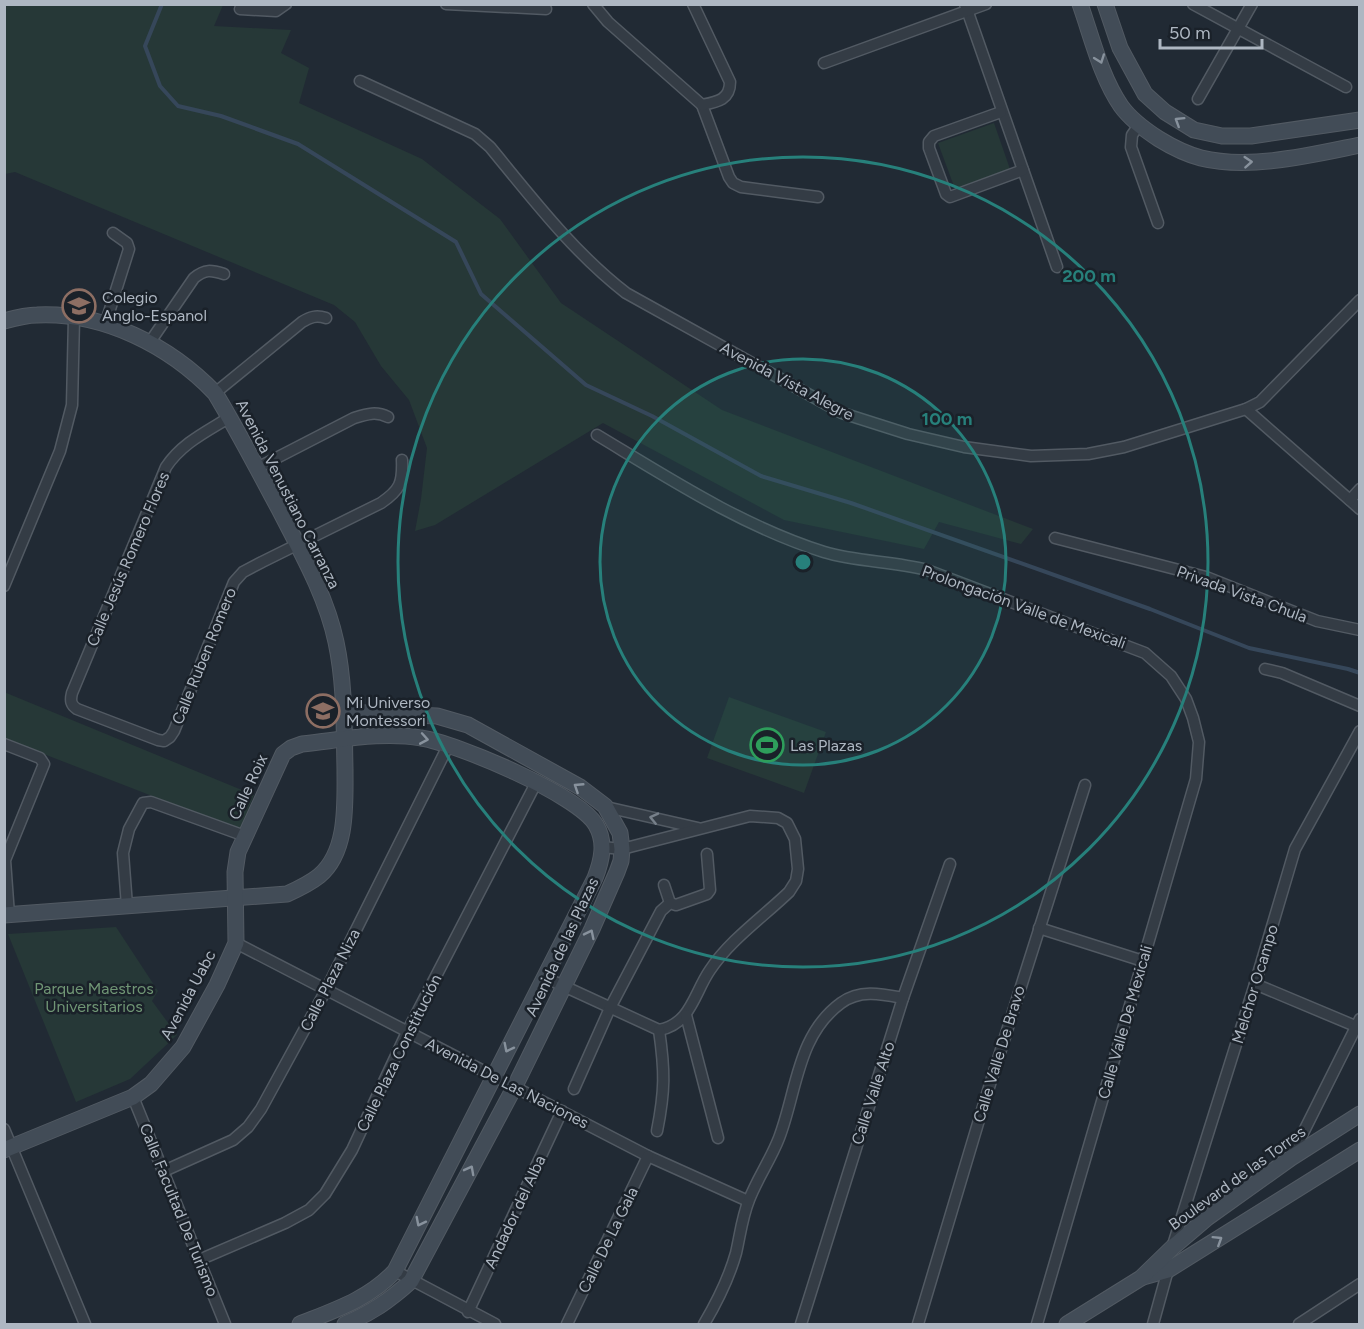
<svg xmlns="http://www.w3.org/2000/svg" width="1364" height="1329" viewBox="0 0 1364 1329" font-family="Figtree,sans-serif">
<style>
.green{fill:#263837}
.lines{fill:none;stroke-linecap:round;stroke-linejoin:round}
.stream{stroke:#36475a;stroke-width:4}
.street-casing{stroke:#525a63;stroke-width:13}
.secondary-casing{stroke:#525a63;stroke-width:17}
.street{stroke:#343c45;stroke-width:10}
.secondary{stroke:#424c57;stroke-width:15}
.oneway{stroke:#88929d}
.oneway2{stroke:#77808a}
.ring{fill:none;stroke:#27807b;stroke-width:3}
.labels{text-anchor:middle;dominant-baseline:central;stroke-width:5;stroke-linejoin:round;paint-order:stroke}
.poi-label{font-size:16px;fill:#aeb7c2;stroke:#1a2129;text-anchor:start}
.street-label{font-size:16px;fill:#aeb7c2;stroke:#1a2129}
.park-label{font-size:16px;fill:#709675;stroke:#1a2129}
.centre{fill:#27807b;stroke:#1a2129;stroke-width:3}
.ring-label{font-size:18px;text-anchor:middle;font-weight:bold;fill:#27807b;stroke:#1a2129;stroke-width:5;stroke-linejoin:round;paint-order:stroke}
</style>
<rect width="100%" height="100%" fill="#212a34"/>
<g class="green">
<path d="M 4,5 L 223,5 L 214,26 L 291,30 L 281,53 L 309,68 L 299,103 L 422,159 L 500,219 L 561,303 L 722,410 L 1033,529 L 1021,544 L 939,522 L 924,549 L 784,520 L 603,423 L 435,525 L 415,531 L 421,499 L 427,448 L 409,400 L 381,366 L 355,322 L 334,305 L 15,172 L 5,174 Z"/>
<path d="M 994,123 L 1010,169 L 955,189 L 938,143 Z"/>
<path d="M 4,692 L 254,795 L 240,830 L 5,739 Z"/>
<path d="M 729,697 L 826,732 L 804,793 L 707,758 Z"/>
<path d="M 116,927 L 158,991 L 152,1001 L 177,1035 L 130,1079 L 76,1102 L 8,934 Z"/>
</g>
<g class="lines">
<path class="stream" d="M 162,4 L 145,46 L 160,86 L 178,106 L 221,116 L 298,144 L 456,242 L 481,294 L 586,385 L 652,416 L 761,476 L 851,503 L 1150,609 L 1249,648 L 1348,669 L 1360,673"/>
<defs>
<g id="street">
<path d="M 446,4 L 546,9"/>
<path d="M 593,4 L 608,22 L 702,105 L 729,177 L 733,183 L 741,187 L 818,197"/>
<path d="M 693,4 L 730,82 C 730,100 717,102 702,105"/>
<path d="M 965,4 L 1057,267"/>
<path d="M 1193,4 L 1346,87"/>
<path d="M 240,9 L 276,11 L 286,4"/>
<path d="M 824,63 L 986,4"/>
<path d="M 360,81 L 475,134 L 490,147 C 532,198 573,252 626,293 L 842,413 L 908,434 L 964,447 L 1031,456 L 1088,454 L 1124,447 L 1246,409 L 1260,402 L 1360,300"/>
<path d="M 1198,99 L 1252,4"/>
<path d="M 1001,112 L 934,136 L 929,142 L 929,148 L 946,194 L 950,197 L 1023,170"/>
<path d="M 1139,125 L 1132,135 L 1131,147 L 1158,223"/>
<path d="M 105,325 L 129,249 L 127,243 L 113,233"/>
<path d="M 150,342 L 194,278 C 205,269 211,270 224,274"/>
<path d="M 215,393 L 302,322 C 310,317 316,315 326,318"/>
<path d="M 1246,409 L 1360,509"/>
<path d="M 230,417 C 206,432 182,443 166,467 L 72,693 C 70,701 71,705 77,709 L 158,740 L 164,741 L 170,737 L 174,731 L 234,582 L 243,572 L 262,562 L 381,503 C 400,490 403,483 402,460"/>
<path d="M 597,435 C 670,479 742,526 824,552 C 857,562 893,561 927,570 L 1145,653 L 1171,676 L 1186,699 L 1193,718 L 1199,742 L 1196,779 L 1037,1324"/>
<path d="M 257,468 L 354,418 C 367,414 376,411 388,417"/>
<path d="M 1350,500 L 1360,489"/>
<path d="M 1055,538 L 1206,577 L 1317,621 L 1360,630"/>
<path d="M 4,586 L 60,451 L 72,405 L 74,318"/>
<path d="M 1265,669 L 1282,673 L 1360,706"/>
<path d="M 4,744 L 40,758 L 44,764 L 5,860 L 9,915"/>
<path d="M 606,807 L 698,828"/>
<path d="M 602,847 L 622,849 L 750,816 L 778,818 L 787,823 L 795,839 L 798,869 L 796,881 L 789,892 C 763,917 730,940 710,970 C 694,993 691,1024 659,1030"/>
<path d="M 664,885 L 670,903"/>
<path d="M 127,906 L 123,853 L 129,829 L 143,803 L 151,802 L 245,836"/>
<path d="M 1039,928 L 1143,961"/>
<path d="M 236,943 L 648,1156 L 748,1201"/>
<path d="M 544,977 L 659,1030"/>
<path d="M 1255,984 L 1360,1028"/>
<path d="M 686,1015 L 718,1138"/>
<path d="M 574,1089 L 610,1008 L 661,911 L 670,903 L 676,905 L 707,894 L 710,890 L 707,854"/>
<path d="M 133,1097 L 225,1324"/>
<path d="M 4,1129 L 85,1324"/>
<path d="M 657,1131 C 665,1091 665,1071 659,1030"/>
<path d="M 1291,1157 L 1360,1019"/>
<path d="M 164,1171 L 233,1140 L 248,1127 L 261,1109 L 326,990 L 449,744"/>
<path d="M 1173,1245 L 1255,984 L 1295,849 L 1360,731"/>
<path d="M 199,1260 L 285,1223 L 309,1210 L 325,1194 L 352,1150 L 407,1032 L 536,783"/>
<path d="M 395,1271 L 495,1324"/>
<path d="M 468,1312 L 562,1111"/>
<path d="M 567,1324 L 648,1156"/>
<path d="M 704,1324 C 717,1302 729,1278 736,1253 C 740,1236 742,1217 749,1200 C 757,1179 771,1159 779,1138 C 797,1091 797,1035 841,1003 C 860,989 882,994 903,998"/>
<path d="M 801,1324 L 903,998 L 950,864"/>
<path d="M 918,1324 L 985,1100 L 1085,785"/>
<path d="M 1153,1324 L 1169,1266"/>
<path d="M 1299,1324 L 1360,1284"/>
</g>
<g id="secondary">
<path d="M 1080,4 C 1092,38 1101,77 1121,106 C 1131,120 1145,130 1159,139 C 1172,147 1186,154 1201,158 C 1250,170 1311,155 1360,145"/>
<path d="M 1105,4 L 1120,48 L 1145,94 L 1165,112 L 1194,130 L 1222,136 L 1251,136 L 1360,120"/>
<path d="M 4,321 C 15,318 26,315 37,315 C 104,312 170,346 215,393 C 238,431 258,470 279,509 C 301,552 326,595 336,642 C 345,684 344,727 345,769 C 345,804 348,852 319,876 C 309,884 298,889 287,894 L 4,915"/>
<path d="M 344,712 L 437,716 L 468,725 L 580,787 L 605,806 L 620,833 L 622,849 L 621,861 L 617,872 L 592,929 L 515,1086 L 411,1281 C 389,1301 371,1313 345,1324"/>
<path d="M 4,1150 L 133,1097 L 151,1084 L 183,1047 L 217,985 L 236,943 L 235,872 L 238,852 L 283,754 L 291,748 L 302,744 C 341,740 383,731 421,738 C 456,743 579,795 596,825 C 606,842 602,860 595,878 L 395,1271 C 369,1299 335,1310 300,1324"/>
<path d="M 1143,1277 L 1168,1270 L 1360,1150"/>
<path d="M 1067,1324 L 1141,1278 L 1173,1247 L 1207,1218 L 1291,1158 L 1360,1114"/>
</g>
</defs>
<use href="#street" class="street-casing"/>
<use href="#secondary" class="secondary-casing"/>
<use href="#street" class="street"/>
<use href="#secondary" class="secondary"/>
</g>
<defs><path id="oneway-chevron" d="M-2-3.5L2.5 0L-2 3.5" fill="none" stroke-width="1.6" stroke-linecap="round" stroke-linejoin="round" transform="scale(1.5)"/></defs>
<g class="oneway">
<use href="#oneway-chevron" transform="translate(1100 59) rotate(70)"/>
<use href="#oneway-chevron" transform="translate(1179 121) rotate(-148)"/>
<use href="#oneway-chevron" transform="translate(1248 162) rotate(-4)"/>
<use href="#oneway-chevron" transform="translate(424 739) rotate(10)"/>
<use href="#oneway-chevron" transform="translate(578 787) rotate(-147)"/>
<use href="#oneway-chevron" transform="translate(590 934) rotate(-64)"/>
<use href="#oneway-chevron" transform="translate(508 1048) rotate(117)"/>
<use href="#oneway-chevron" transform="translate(470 1170) rotate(-62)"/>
<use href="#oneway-chevron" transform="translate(420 1222) rotate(117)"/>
<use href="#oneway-chevron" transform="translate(1218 1240) rotate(-32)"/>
</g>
<use class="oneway2" href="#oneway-chevron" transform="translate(654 818) rotate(-167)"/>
<circle cx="803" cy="562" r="203" fill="#27807b" fill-opacity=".12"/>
<g class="ring">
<circle cx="803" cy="562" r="203"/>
<circle cx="803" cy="562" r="405"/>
</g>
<defs>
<symbol id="school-ring" viewBox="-11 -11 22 22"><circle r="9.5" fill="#1a2129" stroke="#8d6e63" stroke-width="1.5"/><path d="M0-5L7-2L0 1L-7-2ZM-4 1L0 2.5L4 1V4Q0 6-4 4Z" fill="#8d6e63"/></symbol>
<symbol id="stadium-ring" viewBox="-11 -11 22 22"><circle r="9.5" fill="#1a2129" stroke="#2e9e5b" stroke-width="1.5"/><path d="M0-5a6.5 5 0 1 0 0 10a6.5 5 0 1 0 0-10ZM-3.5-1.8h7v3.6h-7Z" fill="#2e9e5b"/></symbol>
</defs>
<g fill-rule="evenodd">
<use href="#school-ring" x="60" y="287" width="38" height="38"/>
<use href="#school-ring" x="304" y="692" width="38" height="38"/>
<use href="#stadium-ring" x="748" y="726" width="38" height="38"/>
</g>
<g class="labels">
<g class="poi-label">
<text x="102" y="297">Colegio<tspan x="102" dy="18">Anglo-Espanol</tspan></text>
<text x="346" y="702">Mi Universo<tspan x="346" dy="18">Montessori</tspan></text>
<text x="790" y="745">Las Plazas</text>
</g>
<g class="street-label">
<text transform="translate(787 381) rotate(28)">Avenida Vista Alegre</text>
<text transform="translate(288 494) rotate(63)">Avenida Venustiano Carranza</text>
<text transform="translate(128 559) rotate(-67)">Calle Jesús Romero Flores</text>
<text transform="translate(1242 594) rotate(20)">Privada Vista Chula</text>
<text transform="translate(1024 607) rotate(20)">Prolongación Valle de Mexicali</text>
<text transform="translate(204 656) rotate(-68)">Calle Ruben Romero</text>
<text transform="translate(248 787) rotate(-65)">Calle Roix</text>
<text transform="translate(562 947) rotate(-65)">Avenida de las Plazas</text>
<text transform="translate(330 980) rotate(-63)">Calle Plaza Niza</text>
<text transform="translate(1255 984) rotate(-73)">Melchor Ocampo</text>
<text transform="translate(188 995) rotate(-62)">Avenida Uabc</text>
<text transform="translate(1125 1022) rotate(-74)">Calle Valle De Mexicali</text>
<text transform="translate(399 1053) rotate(-64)">Calle Plaza Constitución</text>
<text transform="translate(999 1054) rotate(-73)">Calle Valle De Bravo</text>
<text transform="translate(507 1083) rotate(27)">Avenida De Las Naciones</text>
<text transform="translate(873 1093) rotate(-72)">Calle Valle Alto</text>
<text transform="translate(1237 1178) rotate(-36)">Boulevard de las Torres</text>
<text transform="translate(179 1210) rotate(68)">Calle Facultad De Turismo</text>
<text transform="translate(515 1212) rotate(-65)">Andador del Alba</text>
<text transform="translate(608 1240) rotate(-64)">Calle De La Gala</text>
</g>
<g class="park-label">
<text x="94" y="988">Parque Maestros<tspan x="94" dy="18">Universitarios</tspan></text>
</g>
</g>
<circle cx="803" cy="562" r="9" class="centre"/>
<g class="ring-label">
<text x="1089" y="282">200 m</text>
<text x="947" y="425">100 m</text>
</g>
<rect width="1364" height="1329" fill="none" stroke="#aeb7c2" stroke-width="12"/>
<path d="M1160 39v9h102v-9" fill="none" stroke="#aeb7c2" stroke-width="3"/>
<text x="1169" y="39" font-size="18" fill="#aeb7c2" stroke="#1a2129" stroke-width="4.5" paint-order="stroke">50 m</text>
</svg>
